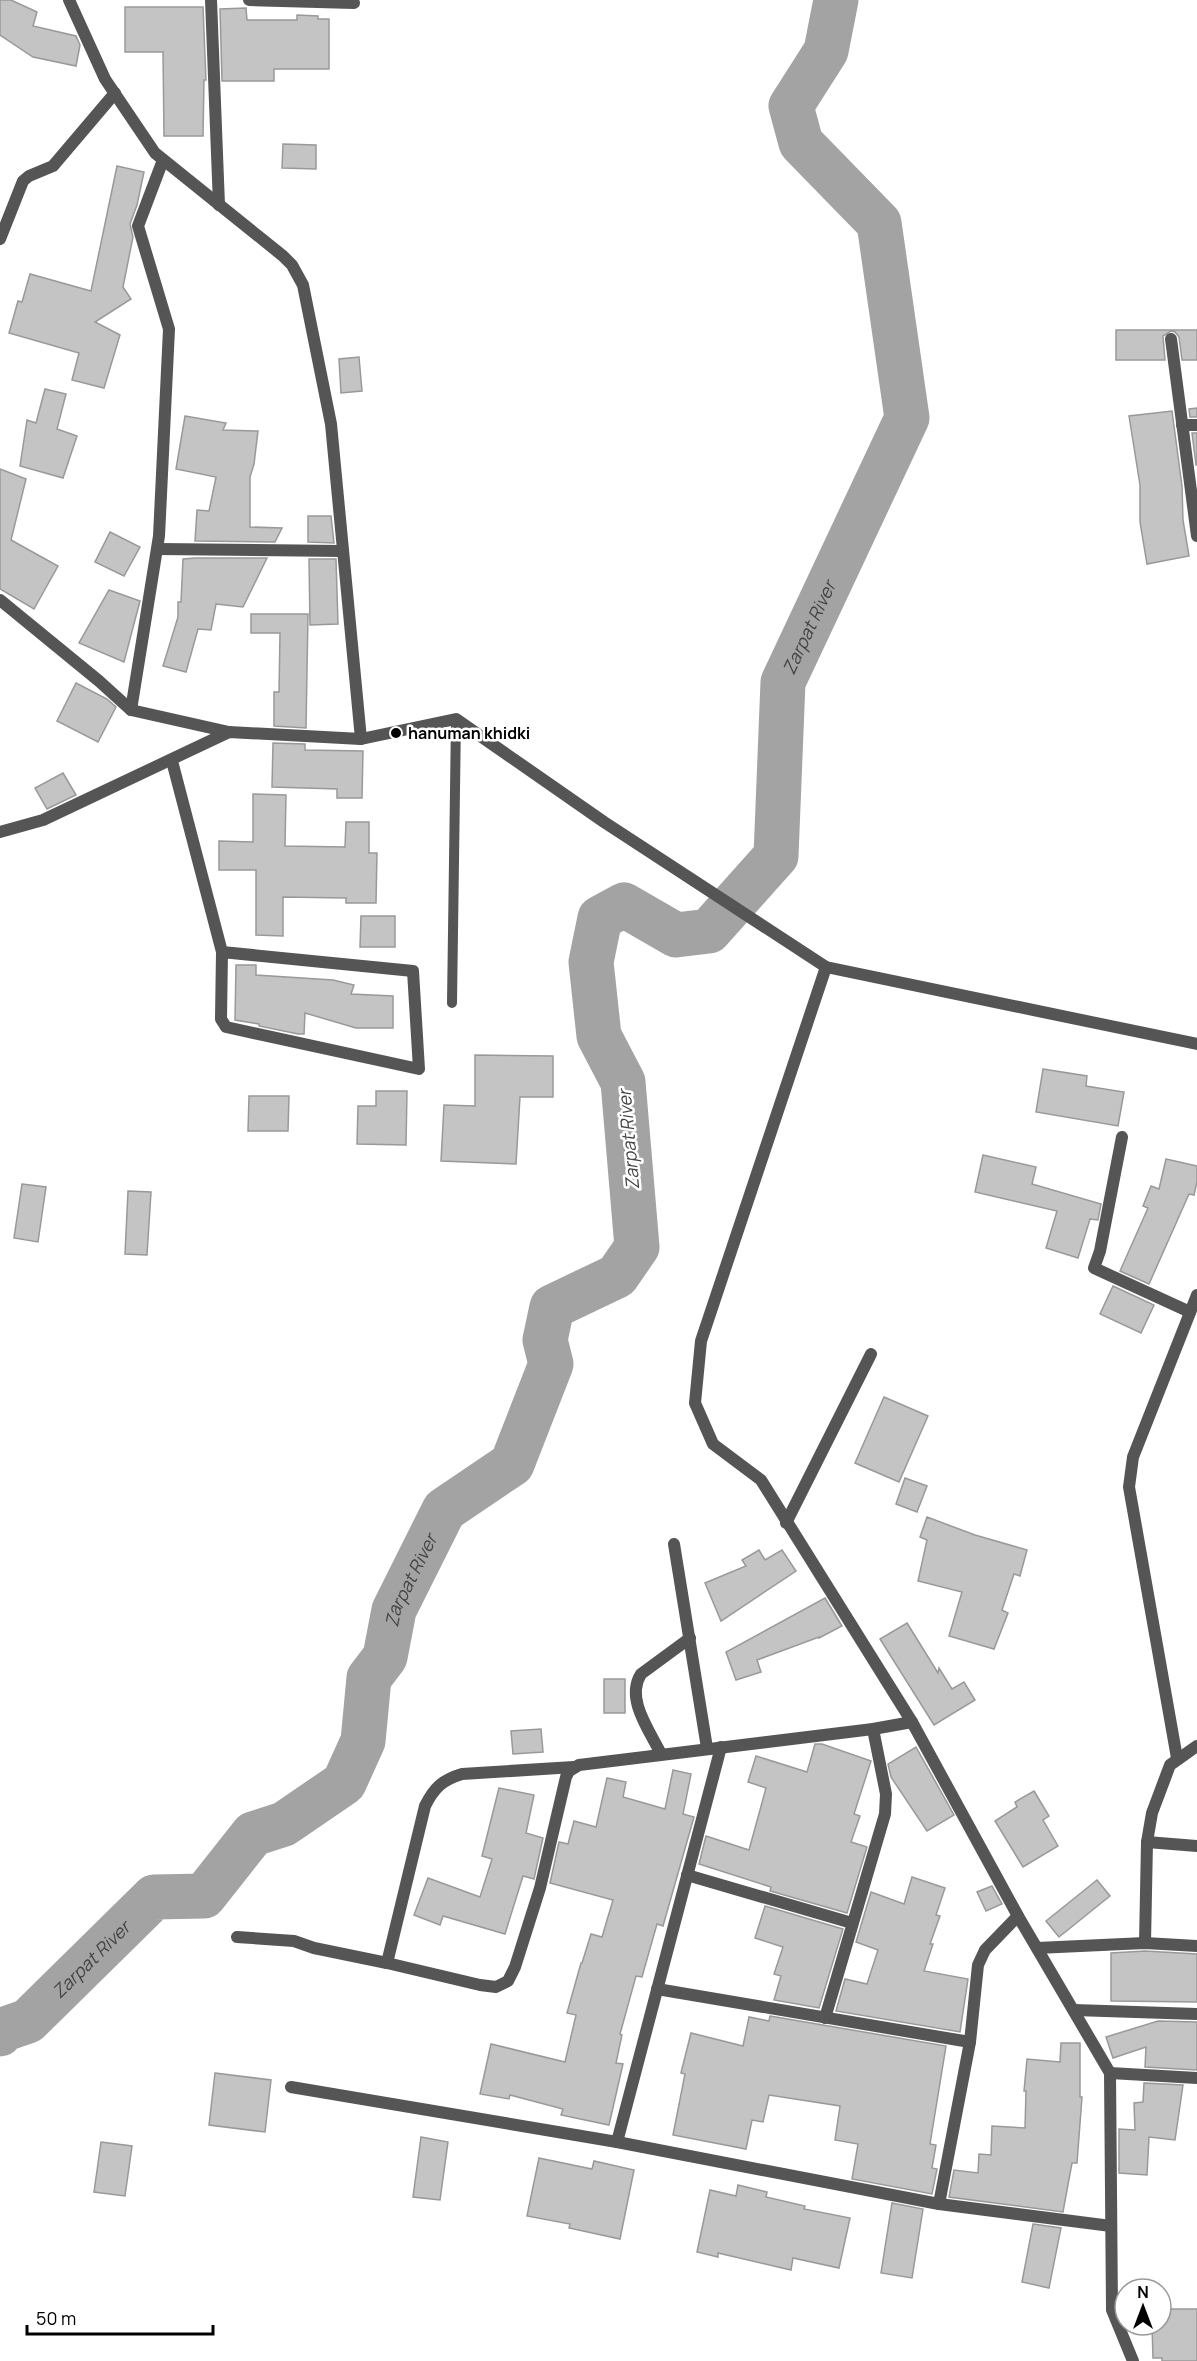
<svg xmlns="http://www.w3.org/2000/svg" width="1197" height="2361" viewBox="0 0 1197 2361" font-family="Manrope,sans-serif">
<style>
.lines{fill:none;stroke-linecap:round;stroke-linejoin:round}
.river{stroke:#a3a3a3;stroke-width:45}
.building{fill:#c4c4c4;stroke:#999;stroke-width:1.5}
.service{stroke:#555;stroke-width:10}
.minor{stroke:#555;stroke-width:12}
.poi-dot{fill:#000;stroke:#fff;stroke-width:2}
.labels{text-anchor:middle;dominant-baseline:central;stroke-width:5;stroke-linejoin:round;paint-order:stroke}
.poi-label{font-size:16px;font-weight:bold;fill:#000;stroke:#fff;text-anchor:start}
.water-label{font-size:18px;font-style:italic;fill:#444;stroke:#fff}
</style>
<rect width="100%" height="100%" fill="#fff"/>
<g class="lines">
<path class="river" id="s1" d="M 0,2034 L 2,2030 L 28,2021 L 154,1897 L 204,1896 L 253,1834 L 284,1824 L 344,1783 L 363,1741 L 369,1678 L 385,1657 L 394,1610 L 444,1510 L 512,1464 L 551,1364 L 545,1340 L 552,1307 L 617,1276 L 637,1247 L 623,1082 L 599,1036 L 591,962 L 600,918 L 624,905 L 676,935 L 709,931 L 776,856 L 783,682 L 907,418 L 879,223 L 801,143 L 791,106 L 826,51 L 836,0"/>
</g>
<g class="building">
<path d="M 0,0 L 11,0 L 37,12 L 33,26 L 76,36 L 80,45 L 76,66 L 33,57 L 0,35 Z"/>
<path d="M 125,7 L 203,7 L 206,80 L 204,80 L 203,136 L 164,136 L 163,52 L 125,52 Z"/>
<path d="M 246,8 L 247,20 L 297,20 L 297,15 L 318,16 L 318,19 L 329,19 L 329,69 L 274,69 L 274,81 L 222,81 L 220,9 Z"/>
<path d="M 283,144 L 316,145 L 316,169 L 282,168 Z"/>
<path d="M 117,166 L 144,172 L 137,205 L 130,224 L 133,237 L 123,287 L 131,299 L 95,322 L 120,335 L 104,388 L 72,380 L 79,353 L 9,333 L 18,301 L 22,302 L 30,274 L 91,291 Z"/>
<path d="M 1116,330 L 1197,330 L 1197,360 L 1182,360 L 1179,337 L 1175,332 L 1171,331 L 1163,336 L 1165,360 L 1116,360 Z"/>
<path d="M 359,357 L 362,391 L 341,393 L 339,359 Z"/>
<path d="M 45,389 L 66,394 L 57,429 L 77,436 L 63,478 L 20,466 L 27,420 L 36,423 Z"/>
<path d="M 1197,408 L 1197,417 L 1190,417 L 1189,409 Z"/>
<path d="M 1172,411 L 1182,486 L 1183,520 L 1189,556 L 1147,564 L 1140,522 L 1140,485 L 1129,416 Z"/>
<path d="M 185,416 L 226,423 L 223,430 L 258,431 L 254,464 L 250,477 L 250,527 L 282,528 L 275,542 L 195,541 L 197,510 L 209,511 L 216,477 L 176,469 Z"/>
<path d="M 1192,433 L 1197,433 L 1197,465 L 1196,465 Z"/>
<path d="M 0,469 L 26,479 L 11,540 L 58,566 L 34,609 L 0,589 Z"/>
<path d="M 308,516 L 331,516 L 334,543 L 308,542 Z"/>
<path d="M 110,532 L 140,547 L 124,576 L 95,562 Z"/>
<path d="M 195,558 L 267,558 L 243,607 L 216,604 L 211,630 L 198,629 L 186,672 L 163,666 L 178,617 L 178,602 L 181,602 L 183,559 Z"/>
<path d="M 309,559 L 336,559 L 338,624 L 310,625 Z"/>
<path d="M 109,590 L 140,601 L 124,662 L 79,643 Z"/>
<path d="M 251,614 L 308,614 L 306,728 L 274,726 L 274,692 L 279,692 L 280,633 L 251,633 Z"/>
<path d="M 76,683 L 107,699 L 116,707 L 98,742 L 57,721 Z"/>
<path d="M 273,743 L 305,744 L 305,750 L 363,751 L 362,798 L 337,798 L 337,789 L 272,787 Z"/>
<path d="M 63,773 L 76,795 L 47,809 L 35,788 Z"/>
<path d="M 253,794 L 286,795 L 285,846 L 345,847 L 346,822 L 369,822 L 369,853 L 377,853 L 376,903 L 346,903 L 346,898 L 283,897 L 283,936 L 256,935 L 256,870 L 219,870 L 219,841 L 253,842 Z"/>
<path d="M 361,916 L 395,916 L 395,947 L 360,947 Z"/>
<path d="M 236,965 L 256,965 L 256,975 L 333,980 L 354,985 L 351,994 L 393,996 L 393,1028 L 356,1028 L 305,1013 L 304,1034 L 298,1034 L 259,1026 L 259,1024 L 235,1020 Z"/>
<path d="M 475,1055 L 553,1056 L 553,1097 L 520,1097 L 516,1164 L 441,1161 L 444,1105 L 475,1106 Z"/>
<path d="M 1043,1069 L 1087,1076 L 1086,1086 L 1124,1092 L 1118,1126 L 1036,1112 Z"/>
<path d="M 376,1091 L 407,1091 L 406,1145 L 357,1144 L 358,1106 L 376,1106 Z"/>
<path d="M 249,1096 L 289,1096 L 288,1131 L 248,1131 Z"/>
<path d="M 983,1155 L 1036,1167 L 1032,1184 L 1101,1204 L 1098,1220 L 1090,1219 L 1078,1258 L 1046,1248 L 1057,1211 L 975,1192 Z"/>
<path d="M 1166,1159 L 1197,1166 L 1197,1182 L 1194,1195 L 1189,1194 L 1149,1284 L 1120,1271 L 1148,1208 L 1143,1206 L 1151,1186 L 1159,1189 Z"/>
<path d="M 22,1184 L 46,1187 L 38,1242 L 14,1238 Z"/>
<path d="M 128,1191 L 151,1192 L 147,1255 L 125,1254 Z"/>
<path d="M 1113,1286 L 1154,1305 L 1141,1333 L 1100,1314 Z"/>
<path d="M 884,1397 L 928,1416 L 899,1482 L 855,1463 Z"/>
<path d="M 905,1478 L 927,1486 L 917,1512 L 896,1504 Z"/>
<path d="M 927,1517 L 975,1535 L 1027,1550 L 1020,1576 L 1014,1574 L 1002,1610 L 1008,1613 L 994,1649 L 949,1636 L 962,1592 L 918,1581 L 927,1540 L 920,1537 Z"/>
<path d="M 759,1550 L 765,1560 L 782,1550 L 796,1571 L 721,1621 L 705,1583 L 746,1566 L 742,1560 Z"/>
<path d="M 825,1598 L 842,1626 L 819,1638 L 819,1637 L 757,1660 L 761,1672 L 736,1680 L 726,1652 Z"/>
<path d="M 907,1623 L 938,1673 L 939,1668 L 952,1689 L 964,1682 L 975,1700 L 934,1725 L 880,1639 Z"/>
<rect x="604" y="1679" width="21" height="34"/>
<path d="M 541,1729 L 543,1752 L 513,1754 L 511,1731 Z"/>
<path d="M 815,1744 L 822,1744 L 871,1761 L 854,1814 L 860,1816 L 851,1842 L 867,1847 L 847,1913 L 770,1891 L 771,1887 L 699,1864 L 706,1836 L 749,1850 L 766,1788 L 748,1782 L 756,1756 L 807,1772 Z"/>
<path d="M 916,1747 L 954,1815 L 927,1831 L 891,1777 L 888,1764 Z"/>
<path d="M 673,1770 L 691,1774 L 683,1814 L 694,1817 L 663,1926 L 657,1924 L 642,1977 L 636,1976 L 620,2034 L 622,2035 L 616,2063 L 623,2064 L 609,2125 L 561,2115 L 563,2109 L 510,2095 L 509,2099 L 480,2094 L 491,2044 L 565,2062 L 576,2015 L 567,2013 L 581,1963 L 582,1963 L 591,1934 L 602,1937 L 613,1900 L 550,1883 L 559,1842 L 568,1844 L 574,1821 L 596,1827 L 607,1778 L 626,1782 L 623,1797 L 665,1809 Z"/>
<path d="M 499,1788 L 534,1795 L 526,1833 L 543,1838 L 534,1879 L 523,1876 L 505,1934 L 443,1916 L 440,1925 L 414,1915 L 428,1878 L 480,1897 L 492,1859 L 482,1856 Z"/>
<path d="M 1034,1791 L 1049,1816 L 1043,1820 L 1058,1846 L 1023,1867 L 995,1821 L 1017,1807 L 1015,1802 Z"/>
<path d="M 912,1877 L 945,1888 L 936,1915 L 940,1916 L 930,1944 L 933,1944 L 924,1971 L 968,1979 L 960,2032 L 836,2011 L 845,1979 L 867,1984 L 878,1950 L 856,1942 L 871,1892 L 904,1904 Z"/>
<path d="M 1097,1880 L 1110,1896 L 1059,1937 L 1046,1921 Z"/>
<path d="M 992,1886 L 1002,1904 L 986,1911 L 977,1892 Z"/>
<path d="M 765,1906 L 843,1929 L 819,2008 L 774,2000 L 781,1976 L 774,1974 L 783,1947 L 755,1938 Z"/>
<path d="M 1145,1951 L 1197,1954 L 1197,2002 L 1111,2001 L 1111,1953 Z"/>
<path d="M 770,2016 L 946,2046 L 930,2144 L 936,2145 L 932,2168 L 937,2169 L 932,2194 L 852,2179 L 858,2144 L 835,2140 L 840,2106 L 769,2095 L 763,2122 L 752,2120 L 746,2149 L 673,2135 L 685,2074 L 681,2073 L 691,2033 L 743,2046 L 749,2017 L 769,2021 Z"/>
<path d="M 1158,2021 L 1197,2022 L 1197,2070 L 1145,2067 L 1146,2047 L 1113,2058 L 1106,2037 Z"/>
<path d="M 1061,2043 L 1080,2043 L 1080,2097 L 1082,2097 L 1077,2163 L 1072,2163 L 1063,2212 L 949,2197 L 954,2170 L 978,2173 L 979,2154 L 991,2155 L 992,2126 L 1025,2128 L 1026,2091 L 1024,2091 L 1027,2059 L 1060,2062 Z"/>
<path d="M 215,2073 L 271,2080 L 265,2132 L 209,2125 Z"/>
<path d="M 1144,2083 L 1183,2085 L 1175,2140 L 1149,2137 L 1147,2175 L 1119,2173 L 1119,2129 L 1135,2130 L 1134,2103 L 1143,2102 Z"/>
<path d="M 421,2137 L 448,2142 L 440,2200 L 413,2197 Z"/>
<path d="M 101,2142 L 132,2146 L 125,2196 L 94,2192 Z"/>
<path d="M 539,2158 L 592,2169 L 594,2161 L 634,2170 L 620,2239 L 569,2228 L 570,2224 L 527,2216 Z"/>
<path d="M 738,2185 L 767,2192 L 766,2197 L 805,2206 L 804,2209 L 850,2218 L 839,2268 L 793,2258 L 791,2270 L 718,2253 L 718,2257 L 697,2252 L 710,2190 L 736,2196 Z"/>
<path d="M 892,2203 L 923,2209 L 912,2278 L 881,2273 Z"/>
<path d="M 1033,2224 L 1061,2228 L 1049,2288 L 1022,2282 Z"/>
<path d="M 1161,2309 L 1197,2309 L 1197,2361 L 1162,2361 L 1162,2358 L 1153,2358 L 1152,2325 L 1161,2325 Z"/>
</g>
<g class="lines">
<path class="service" d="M 452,1003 L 456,719"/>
<g class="minor">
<path d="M 69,0 L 105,79 L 155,153 L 283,256 L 292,265 L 303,285 L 331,424 L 361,739"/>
<path d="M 211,0 L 219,205"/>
<path d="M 249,0 L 354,3"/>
<path d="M 0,239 L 23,181 L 29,176 L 53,166 L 115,93"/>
<path d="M 1171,339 L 1197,536"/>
<path d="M 1182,425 L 1197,425"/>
<path d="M 158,549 L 343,551"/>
<path d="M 0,600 L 99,681 L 131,710 L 229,732"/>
<path d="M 131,710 L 159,536 L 169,329 L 138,226 L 163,160"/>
<path d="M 172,761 L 222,952 L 221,1019 L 226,1027 L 419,1069 L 413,971 L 222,952"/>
<path d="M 0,832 L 43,820 L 229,732 L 361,739 L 456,719 L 604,822 L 826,967 L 1197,1044"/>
<path d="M 826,967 L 701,1341 L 695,1403 L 713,1444 L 761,1480 L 912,1722 L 1018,1916 L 1110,2073 L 1112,2310 L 1133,2361"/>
<path d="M 1122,1137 L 1100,1251 L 1094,1268 L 1190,1312"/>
<path d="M 786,1523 L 871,1354"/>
<path d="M 674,1544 L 707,1748"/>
<path d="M 661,1754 C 650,1731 625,1699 641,1674 L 690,1638"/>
<path d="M 1177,1758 L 1129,1487 L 1133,1457 L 1197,1295"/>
<path d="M 1147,1842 L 1197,1846"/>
<path d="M 687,1875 L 852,1923"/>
<path d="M 237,1937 L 294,1941 L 314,1948 L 387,1963 L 480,1985 L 496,1987 L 508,1981 L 515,1967 L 540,1888 L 566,1777 L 569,1771 L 579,1765 L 873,1729 L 912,1722"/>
<path d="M 1145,1943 L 1147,1842 L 1152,1813 L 1170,1765 L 1197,1746"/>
<path d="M 1037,1948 L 1145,1943 L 1197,1946"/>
<path d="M 387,1963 L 425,1806 C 434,1788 442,1780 462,1774 L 574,1767"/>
<path d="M 657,1989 L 970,2042"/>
<path d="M 1074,2010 L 1197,2014"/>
<path d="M 825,2018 L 885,1814 L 886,1794 L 873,1729"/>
<path d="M 1110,2073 L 1197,2078"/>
<path d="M 291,2087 L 617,2142 L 939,2204 L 1111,2226"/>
<path d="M 617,2142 L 721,1747"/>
<path d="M 939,2204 L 970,2042 L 978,1965 L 985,1950 L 1018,1916"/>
</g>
</g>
<circle class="poi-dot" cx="396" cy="733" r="6"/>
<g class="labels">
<g class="poi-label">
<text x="408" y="733">hanuman khidki</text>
</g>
<g class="water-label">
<text stroke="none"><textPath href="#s1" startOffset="1886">Zarpat River</textPath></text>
<text transform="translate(628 1140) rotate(-95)">Zarpat River</text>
<text stroke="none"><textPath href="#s1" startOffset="660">Zarpat River</textPath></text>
<text stroke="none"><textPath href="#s1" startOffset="120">Zarpat River</textPath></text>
</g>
</g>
<g transform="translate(1143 2307)"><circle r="28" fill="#ffffff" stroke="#999999" stroke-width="1.5"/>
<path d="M0-4.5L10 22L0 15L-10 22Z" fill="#000000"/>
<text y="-9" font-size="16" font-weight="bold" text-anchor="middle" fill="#000000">N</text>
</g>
<path d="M27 2325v9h186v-9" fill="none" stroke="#000000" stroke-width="3"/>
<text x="36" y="2325" font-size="18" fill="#000000" stroke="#ffffff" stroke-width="4.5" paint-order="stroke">50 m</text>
</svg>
